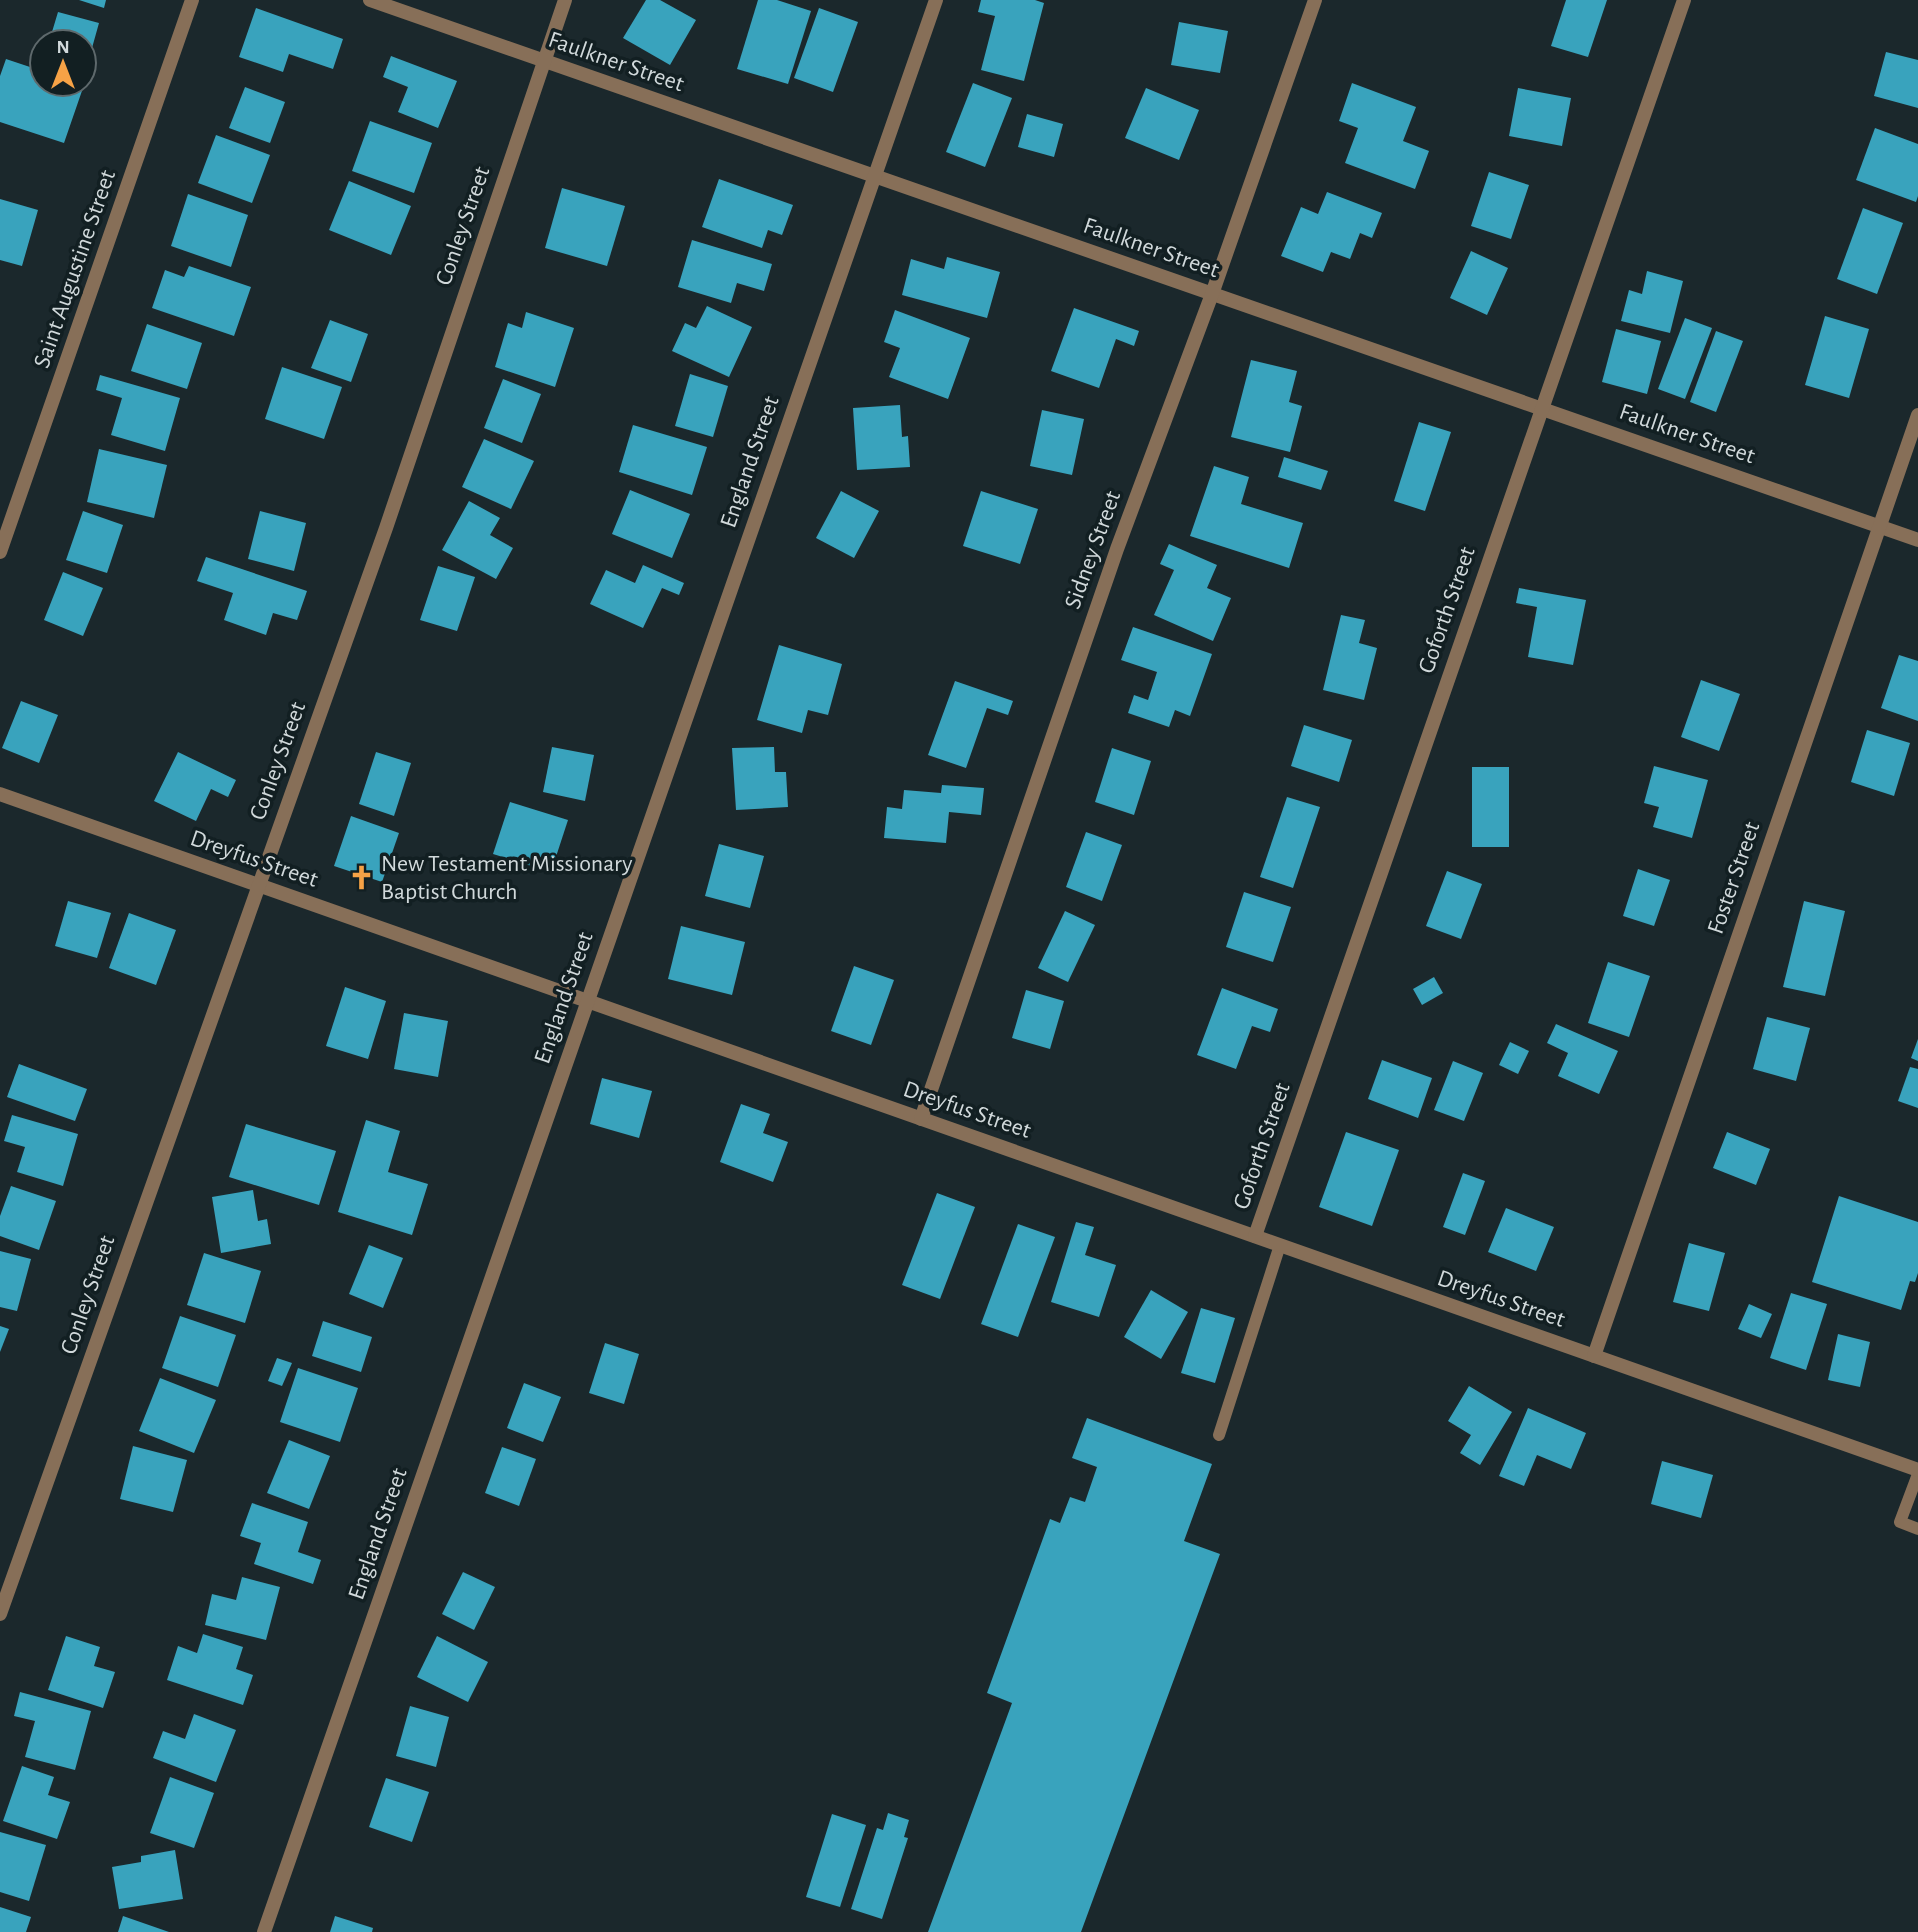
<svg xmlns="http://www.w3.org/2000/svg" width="1918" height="1932" viewBox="0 0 1918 1932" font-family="'Alegreya Sans',sans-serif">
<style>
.building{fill:#39a3bd}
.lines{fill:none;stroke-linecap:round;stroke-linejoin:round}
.lane{stroke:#876f58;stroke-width:12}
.street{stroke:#876f58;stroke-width:14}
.labels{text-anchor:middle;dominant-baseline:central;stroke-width:7;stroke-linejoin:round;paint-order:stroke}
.street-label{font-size:24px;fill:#d1d9db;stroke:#121f22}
.poi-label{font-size:24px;fill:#d1d9db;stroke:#121f22;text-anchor:start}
</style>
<rect width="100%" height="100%" fill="#1b282c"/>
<g class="building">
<path d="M 79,0 L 106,0 L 104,8 Z"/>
<path d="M 646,0 L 660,0 L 696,20 L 670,65 L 623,38 Z"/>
<path d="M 758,0 L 777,0 L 811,11 L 788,84 L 737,69 Z"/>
<path d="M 981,0 L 1035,0 L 1044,3 L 1024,81 L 981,70 L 995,16 L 978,12 Z"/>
<path d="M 1566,0 L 1607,0 L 1588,57 L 1551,46 Z"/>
<path d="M 256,8 L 343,39 L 333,69 L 289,54 L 283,72 L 239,57 Z"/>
<path d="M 819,8 L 858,22 L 833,92 L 794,78 Z"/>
<path d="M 58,12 L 99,23 L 85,73 L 84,42 L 49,42 Z"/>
<path d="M 1179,22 L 1228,31 L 1220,73 L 1171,65 Z"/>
<path d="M 1886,52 L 1918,60 L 1918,108 L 1874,96 Z"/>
<path d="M 391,56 L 457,81 L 438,128 L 398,112 L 408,87 L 383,77 Z"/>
<path d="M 6,59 L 42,71 L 42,84 L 84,85 L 64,143 L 0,122 L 0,76 Z"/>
<path d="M 973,83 L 1012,98 L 985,167 L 946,152 Z"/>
<path d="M 1352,83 L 1416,107 L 1403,141 L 1429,151 L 1415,189 L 1345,163 L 1358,128 L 1339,121 Z"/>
<path d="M 245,87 L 285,102 L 270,143 L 229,128 Z"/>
<path d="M 1146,88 L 1199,110 L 1179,160 L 1125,138 Z"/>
<path d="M 1518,88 L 1571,98 L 1562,146 L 1509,136 Z"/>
<path d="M 1027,114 L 1063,124 L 1054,157 L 1018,147 Z"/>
<path d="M 370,121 L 432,143 L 414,193 L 352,171 Z"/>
<path d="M 1875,128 L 1918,144 L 1918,196 L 1916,202 L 1856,180 Z"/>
<path d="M 216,135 L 270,155 L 252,203 L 198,183 Z"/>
<path d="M 1489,172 L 1529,185 L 1511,239 L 1471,226 Z"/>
<path d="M 719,179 L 793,205 L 782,235 L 768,230 L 762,248 L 702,227 Z"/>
<path d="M 349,181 L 411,206 L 391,255 L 329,230 Z"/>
<path d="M 562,188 L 625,206 L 607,266 L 545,248 Z"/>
<path d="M 1327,192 L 1382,213 L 1372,238 L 1360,233 L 1350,259 L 1331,252 L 1323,272 L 1281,256 L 1301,207 L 1318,214 Z"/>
<path d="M 188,194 L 248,215 L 231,267 L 171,246 Z"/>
<path d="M 0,199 L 38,210 L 22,266 L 0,260 Z"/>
<path d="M 1863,208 L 1903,223 L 1877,294 L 1837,279 Z"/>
<path d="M 692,240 L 772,264 L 764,291 L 737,283 L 731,303 L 678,287 Z"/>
<path d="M 1471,251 L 1508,268 L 1487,315 L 1450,298 Z"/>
<path d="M 947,257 L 1000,272 L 987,318 L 902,295 L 911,259 L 944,269 Z"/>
<path d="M 189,266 L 251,287 L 234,336 L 152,308 L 165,270 L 184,277 Z"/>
<path d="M 1647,271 L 1683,281 L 1670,333 L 1621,321 L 1629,290 L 1642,294 Z"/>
<path d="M 707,306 L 752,327 L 729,377 L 672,351 L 685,323 L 696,328 Z"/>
<path d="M 1074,308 L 1139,331 L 1134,346 L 1116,339 L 1099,388 L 1051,371 Z"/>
<path d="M 895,310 L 970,338 L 948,399 L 889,377 L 900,348 L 884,342 Z"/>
<path d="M 526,312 L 574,328 L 555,387 L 495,367 L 508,323 L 522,328 Z"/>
<path d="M 1825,316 L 1869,329 L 1849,398 L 1805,385 Z"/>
<path d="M 1685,318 L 1712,328 L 1685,399 L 1658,389 Z"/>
<path d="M 330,320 L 368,334 L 351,382 L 311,368 Z"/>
<path d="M 147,324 L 202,343 L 187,389 L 131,371 Z"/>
<path d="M 1616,329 L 1661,341 L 1647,394 L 1602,382 Z"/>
<path d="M 1716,331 L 1743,341 L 1716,412 L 1690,402 Z"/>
<path d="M 1251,360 L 1297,371 L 1289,402 L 1302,406 L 1290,452 L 1231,437 Z"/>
<path d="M 282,367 L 342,387 L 324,439 L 265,419 Z"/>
<path d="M 690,374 L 728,386 L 713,437 L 675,426 Z"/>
<path d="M 100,375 L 180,398 L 165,451 L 111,435 L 122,398 L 96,390 Z"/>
<path d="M 503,379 L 541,394 L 522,443 L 484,428 Z"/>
<path d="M 900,405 L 902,437 L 908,436 L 910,467 L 857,470 L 853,408 Z"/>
<path d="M 1042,410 L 1084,419 L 1072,475 L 1030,466 Z"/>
<path d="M 1419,422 L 1451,432 L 1425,511 L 1394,501 Z"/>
<path d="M 633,425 L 707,447 L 692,495 L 619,472 Z"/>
<path d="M 484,439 L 534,461 L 511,509 L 462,487 Z"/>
<path d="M 99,449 L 167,465 L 154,518 L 87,502 Z"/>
<path d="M 1284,457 L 1328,471 L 1321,490 L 1278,477 Z"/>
<path d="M 1214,466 L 1249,477 L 1241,504 L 1303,523 L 1289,568 L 1190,536 Z"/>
<path d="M 630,490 L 690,514 L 672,558 L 612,534 Z"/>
<path d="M 841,491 L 879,511 L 854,558 L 816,538 Z"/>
<path d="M 981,491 L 1038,509 L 1020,564 L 963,546 Z"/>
<path d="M 469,501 L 500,518 L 490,535 L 513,548 L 496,579 L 442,550 Z"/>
<path d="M 83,511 L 123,525 L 107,573 L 66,560 Z"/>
<path d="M 260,511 L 306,523 L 294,571 L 248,559 Z"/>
<path d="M 1169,544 L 1217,565 L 1207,588 L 1231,598 L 1213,641 L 1154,615 L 1174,570 L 1160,564 Z"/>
<path d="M 206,557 L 307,591 L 297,620 L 273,613 L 266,635 L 224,620 L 233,593 L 197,581 Z"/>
<path d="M 643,565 L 684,583 L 679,595 L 662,588 L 643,628 L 590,604 L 606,570 L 635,583 Z"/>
<path d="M 438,566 L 475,577 L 457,631 L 420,620 Z"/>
<path d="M 63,572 L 103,588 L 83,636 L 44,620 Z"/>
<path d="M 1519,588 L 1586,600 L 1573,665 L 1528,657 L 1537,607 L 1516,603 Z"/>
<path d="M 1341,615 L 1365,620 L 1359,643 L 1377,648 L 1364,700 L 1323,690 Z"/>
<path d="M 1133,627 L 1212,654 L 1190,716 L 1175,710 L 1169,727 L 1128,713 L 1134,695 L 1148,700 L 1157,672 L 1121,660 Z"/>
<path d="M 779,645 L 842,664 L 828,715 L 808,710 L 802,733 L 757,720 Z"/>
<path d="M 1899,655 L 1918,661 L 1918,721 L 1881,708 Z"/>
<path d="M 1701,680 L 1740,694 L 1719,751 L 1681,737 Z"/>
<path d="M 955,681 L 1013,701 L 1008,715 L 987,708 L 966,768 L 928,755 Z"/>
<path d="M 21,701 L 58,715 L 39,763 L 2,748 Z"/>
<path d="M 1304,725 L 1352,740 L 1339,782 L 1291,766 Z"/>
<path d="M 1867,730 L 1910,743 L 1894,796 L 1851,782 Z"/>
<path d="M 552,747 L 594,755 L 585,801 L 543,792 Z"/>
<path d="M 774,747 L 775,772 L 786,772 L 788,807 L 736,810 L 732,748 Z"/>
<path d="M 1112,748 L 1151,761 L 1134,815 L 1095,802 Z"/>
<path d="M 178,752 L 236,780 L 228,797 L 211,789 L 196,821 L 154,801 Z"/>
<path d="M 376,752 L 411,763 L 394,816 L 359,804 Z"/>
<path d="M 1654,766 L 1708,780 L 1692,838 L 1653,827 L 1659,807 L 1644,803 Z"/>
<rect x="1472" y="767" width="37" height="80"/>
<path d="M 942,785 L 984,788 L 981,815 L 949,812 L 946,843 L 884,838 L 887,807 L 902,809 L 904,790 L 941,793 Z"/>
<path d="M 1287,797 L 1320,807 L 1293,888 L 1260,877 Z"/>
<path d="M 510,802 L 568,820 L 551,872 L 493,854 Z"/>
<path d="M 351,816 L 399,833 L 382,882 L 334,866 Z"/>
<path d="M 1086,832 L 1122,845 L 1102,901 L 1066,887 Z"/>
<path d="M 719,844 L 764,856 L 750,908 L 705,896 Z"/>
<path d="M 1638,869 L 1670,880 L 1654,926 L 1623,916 Z"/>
<path d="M 1447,871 L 1482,884 L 1461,939 L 1426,926 Z"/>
<path d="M 1244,892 L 1291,907 L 1273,962 L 1226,947 Z"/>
<path d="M 68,901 L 111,913 L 97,958 L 55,946 Z"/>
<path d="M 1804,901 L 1845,911 L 1825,996 L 1783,987 Z"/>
<path d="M 1065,911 L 1095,925 L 1068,982 L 1038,968 Z"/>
<path d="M 129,913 L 176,930 L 156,985 L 109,968 Z"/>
<path d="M 681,926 L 745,942 L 732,995 L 668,979 Z"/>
<path d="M 1608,962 L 1650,976 L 1629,1037 L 1588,1023 Z"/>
<path d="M 854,966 L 894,980 L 871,1045 L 831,1031 Z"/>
<path d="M 1434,977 L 1443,993 L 1422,1005 L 1413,989 Z"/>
<path d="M 345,987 L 386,1001 L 368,1059 L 326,1046 Z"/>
<path d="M 1222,988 L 1278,1009 L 1270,1032 L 1252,1026 L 1236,1069 L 1197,1055 Z"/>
<path d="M 1026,990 L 1064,1001 L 1050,1049 L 1012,1038 Z"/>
<path d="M 404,1013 L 448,1021 L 438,1077 L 394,1069 Z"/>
<path d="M 1767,1017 L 1810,1028 L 1796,1081 L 1753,1069 Z"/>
<path d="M 1556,1024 L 1618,1051 L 1599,1094 L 1558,1076 L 1568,1053 L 1547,1043 Z"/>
<path d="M 1918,1039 L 1918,1061 L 1911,1058 Z"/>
<path d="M 1510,1042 L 1529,1051 L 1518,1074 L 1499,1065 Z"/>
<path d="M 1382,1060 L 1432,1078 L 1418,1118 L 1368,1099 Z"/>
<path d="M 1453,1061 L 1483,1073 L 1464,1121 L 1434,1110 Z"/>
<path d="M 19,1064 L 87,1089 L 75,1121 L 7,1097 Z"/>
<path d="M 1910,1067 L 1918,1069 L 1918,1108 L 1898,1101 Z"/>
<path d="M 602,1078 L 652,1091 L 639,1138 L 590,1124 Z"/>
<path d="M 741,1104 L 770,1114 L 763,1133 L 788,1142 L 773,1182 L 720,1162 Z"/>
<path d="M 12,1115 L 78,1134 L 63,1186 L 17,1172 L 25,1147 L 4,1141 Z"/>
<path d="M 366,1120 L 400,1131 L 388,1172 L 428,1184 L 412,1235 L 338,1212 Z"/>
<path d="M 246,1124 L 336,1151 L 319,1205 L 229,1177 Z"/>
<path d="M 1346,1132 L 1399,1150 L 1372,1226 L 1319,1207 Z"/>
<path d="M 1727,1132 L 1770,1149 L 1756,1185 L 1713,1168 Z"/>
<path d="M 1463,1173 L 1485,1181 L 1465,1235 L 1443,1227 Z"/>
<path d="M 11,1186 L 56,1201 L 39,1250 L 0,1236 L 0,1216 Z"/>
<path d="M 253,1190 L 258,1221 L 267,1219 L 271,1244 L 221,1253 L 212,1197 Z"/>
<path d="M 937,1193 L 975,1207 L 940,1299 L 902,1285 Z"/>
<path d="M 1839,1196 L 1918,1222 L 1918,1273 L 1915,1282 L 1910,1281 L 1901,1310 L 1812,1282 Z"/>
<path d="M 1506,1208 L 1554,1227 L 1536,1271 L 1488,1252 Z"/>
<path d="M 1076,1222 L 1094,1227 L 1085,1255 L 1116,1265 L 1099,1317 L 1051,1302 Z"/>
<path d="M 1018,1224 L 1055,1237 L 1018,1337 L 981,1324 Z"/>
<path d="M 1689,1243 L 1725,1253 L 1709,1311 L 1673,1302 Z"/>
<path d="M 369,1245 L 403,1258 L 383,1308 L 349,1294 Z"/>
<path d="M 0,1251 L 31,1259 L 17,1311 L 0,1307 Z"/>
<path d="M 204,1253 L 261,1271 L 245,1323 L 187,1305 Z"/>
<path d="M 1151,1290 L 1188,1312 L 1161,1359 L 1124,1337 Z"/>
<path d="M 1791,1293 L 1827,1304 L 1806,1370 L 1770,1358 Z"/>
<path d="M 1749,1304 L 1772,1314 L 1761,1338 L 1738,1329 Z"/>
<path d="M 1201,1308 L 1235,1318 L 1215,1383 L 1181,1373 Z"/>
<path d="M 180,1316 L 236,1335 L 218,1387 L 162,1368 Z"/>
<path d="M 323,1321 L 372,1337 L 361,1372 L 312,1356 Z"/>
<path d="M 0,1326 L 9,1329 L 0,1352 Z"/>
<path d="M 1838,1334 L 1870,1342 L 1860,1387 L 1828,1380 Z"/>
<path d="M 605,1343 L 639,1354 L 624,1404 L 589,1393 Z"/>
<path d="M 277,1358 L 292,1363 L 282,1386 L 268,1381 Z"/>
<path d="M 298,1368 L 358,1388 L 340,1442 L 280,1422 Z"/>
<path d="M 160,1378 L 216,1400 L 194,1453 L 139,1431 Z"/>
<path d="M 524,1383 L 561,1397 L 543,1442 L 507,1428 Z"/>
<path d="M 1469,1386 L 1512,1412 L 1480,1465 L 1460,1453 L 1471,1435 L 1448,1421 Z"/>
<path d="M 1528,1408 L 1586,1433 L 1571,1469 L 1537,1455 L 1524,1486 L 1499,1476 Z"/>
<path d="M 1087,1418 L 1212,1464 L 1184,1541 L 1220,1554 L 1081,1932 L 928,1932 L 1012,1703 L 987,1693 L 1050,1519 L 1060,1523 L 1070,1497 L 1085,1502 L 1097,1467 L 1072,1458 Z"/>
<path d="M 289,1440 L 330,1456 L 309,1509 L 267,1493 Z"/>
<path d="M 133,1446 L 187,1460 L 173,1512 L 120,1499 Z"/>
<path d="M 502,1447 L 536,1459 L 519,1506 L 485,1493 Z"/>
<path d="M 1662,1461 L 1713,1475 L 1701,1518 L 1651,1504 Z"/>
<path d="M 252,1503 L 308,1522 L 298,1552 L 321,1560 L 313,1584 L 254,1564 L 261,1543 L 240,1536 Z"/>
<path d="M 463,1572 L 495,1587 L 474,1630 L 442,1614 Z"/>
<path d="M 242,1577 L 280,1587 L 266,1640 L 205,1625 L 212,1594 L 236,1600 Z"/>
<path d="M 203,1634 L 243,1647 L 236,1669 L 253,1675 L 243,1705 L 167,1680 L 178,1646 L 197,1653 Z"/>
<path d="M 66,1636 L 100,1647 L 94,1666 L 115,1672 L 103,1708 L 48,1690 Z"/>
<path d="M 437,1636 L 488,1662 L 468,1702 L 417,1677 Z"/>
<path d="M 20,1692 L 91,1711 L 75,1770 L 25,1757 L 35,1721 L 14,1716 Z"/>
<path d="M 410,1706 L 449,1717 L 436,1767 L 396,1756 Z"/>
<path d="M 194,1714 L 236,1730 L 216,1782 L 153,1758 L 163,1731 L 185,1739 Z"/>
<path d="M 22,1766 L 54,1777 L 48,1795 L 70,1802 L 57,1839 L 3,1821 Z"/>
<path d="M 170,1777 L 214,1793 L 194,1848 L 150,1833 Z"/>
<path d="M 386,1778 L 429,1792 L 412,1842 L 369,1827 Z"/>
<path d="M 888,1813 L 909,1820 L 904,1837 L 908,1838 L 882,1919 L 851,1909 L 877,1828 L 883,1830 Z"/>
<path d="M 832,1814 L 866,1825 L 840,1907 L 806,1897 Z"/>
<path d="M 0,1832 L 46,1845 L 29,1901 L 0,1892 Z"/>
<path d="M 175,1850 L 183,1899 L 119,1909 L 112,1867 L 141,1862 L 141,1856 Z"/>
<path d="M 0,1907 L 31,1917 L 26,1932 L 0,1932 Z"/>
<path d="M 123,1916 L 169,1932 L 118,1932 Z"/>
<path d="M 335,1916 L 373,1928 L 372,1932 L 330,1932 Z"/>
</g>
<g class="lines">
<g class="lane">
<path d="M 1219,1435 L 1280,1245"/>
<path d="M 1918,1474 L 1900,1522 L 1918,1529"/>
</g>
<g class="street">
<path d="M 370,0 L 1918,540"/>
<path d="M 0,552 L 192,0"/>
<path d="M 0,794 L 1918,1470"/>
<path d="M 921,1119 L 1117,549 L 1212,294 L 1315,0"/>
<path d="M 1255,1236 L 1684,0"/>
<path d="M 1594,1356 L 1918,415"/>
<path d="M 0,1614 L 386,528 L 565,0"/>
<path d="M 264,1932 L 936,0"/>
</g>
</g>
<defs>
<symbol id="church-bare" viewBox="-9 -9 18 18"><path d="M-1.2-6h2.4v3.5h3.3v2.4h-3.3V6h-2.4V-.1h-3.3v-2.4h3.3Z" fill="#f6a246" stroke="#121f22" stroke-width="2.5" paint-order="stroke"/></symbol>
</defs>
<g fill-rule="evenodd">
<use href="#church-bare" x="344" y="860" width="35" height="35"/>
</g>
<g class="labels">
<g class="street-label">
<text transform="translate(616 62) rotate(19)">Faulkner Street</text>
<text transform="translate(463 226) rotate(-71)">Conley Street</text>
<text transform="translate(1151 248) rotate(19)">Faulkner Street</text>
<text transform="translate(75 269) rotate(-71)">Saint Augustine Street</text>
<text transform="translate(1687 434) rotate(19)">Faulkner Street</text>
<text transform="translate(750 462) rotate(-71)">England Street</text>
<text transform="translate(1093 550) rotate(-70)">Sidney Street</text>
<text transform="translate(1447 610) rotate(-71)">Goforth Street</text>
<text transform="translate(278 761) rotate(-70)">Conley Street</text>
<text transform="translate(254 859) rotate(19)">Dreyfus Street</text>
<text transform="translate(1734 878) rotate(-71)">Foster Street</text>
<text transform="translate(564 998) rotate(-71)">England Street</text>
<text transform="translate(967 1110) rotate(19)">Dreyfus Street</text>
<text transform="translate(1262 1146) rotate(-71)">Goforth Street</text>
<text transform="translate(88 1295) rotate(-71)">Conley Street</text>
<text transform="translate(1501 1299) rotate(19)">Dreyfus Street</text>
<text transform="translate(378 1534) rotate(-71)">England Street</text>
</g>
<g class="poi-label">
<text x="381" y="864">New Testament Missionary<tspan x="381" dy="28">Baptist Church</tspan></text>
</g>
</g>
<g transform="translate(63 63)"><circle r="33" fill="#121f22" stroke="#5e696c" stroke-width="2"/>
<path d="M0-5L12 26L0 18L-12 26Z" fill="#f6a246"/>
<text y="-10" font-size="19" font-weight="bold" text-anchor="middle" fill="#d1d9db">N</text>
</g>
</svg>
